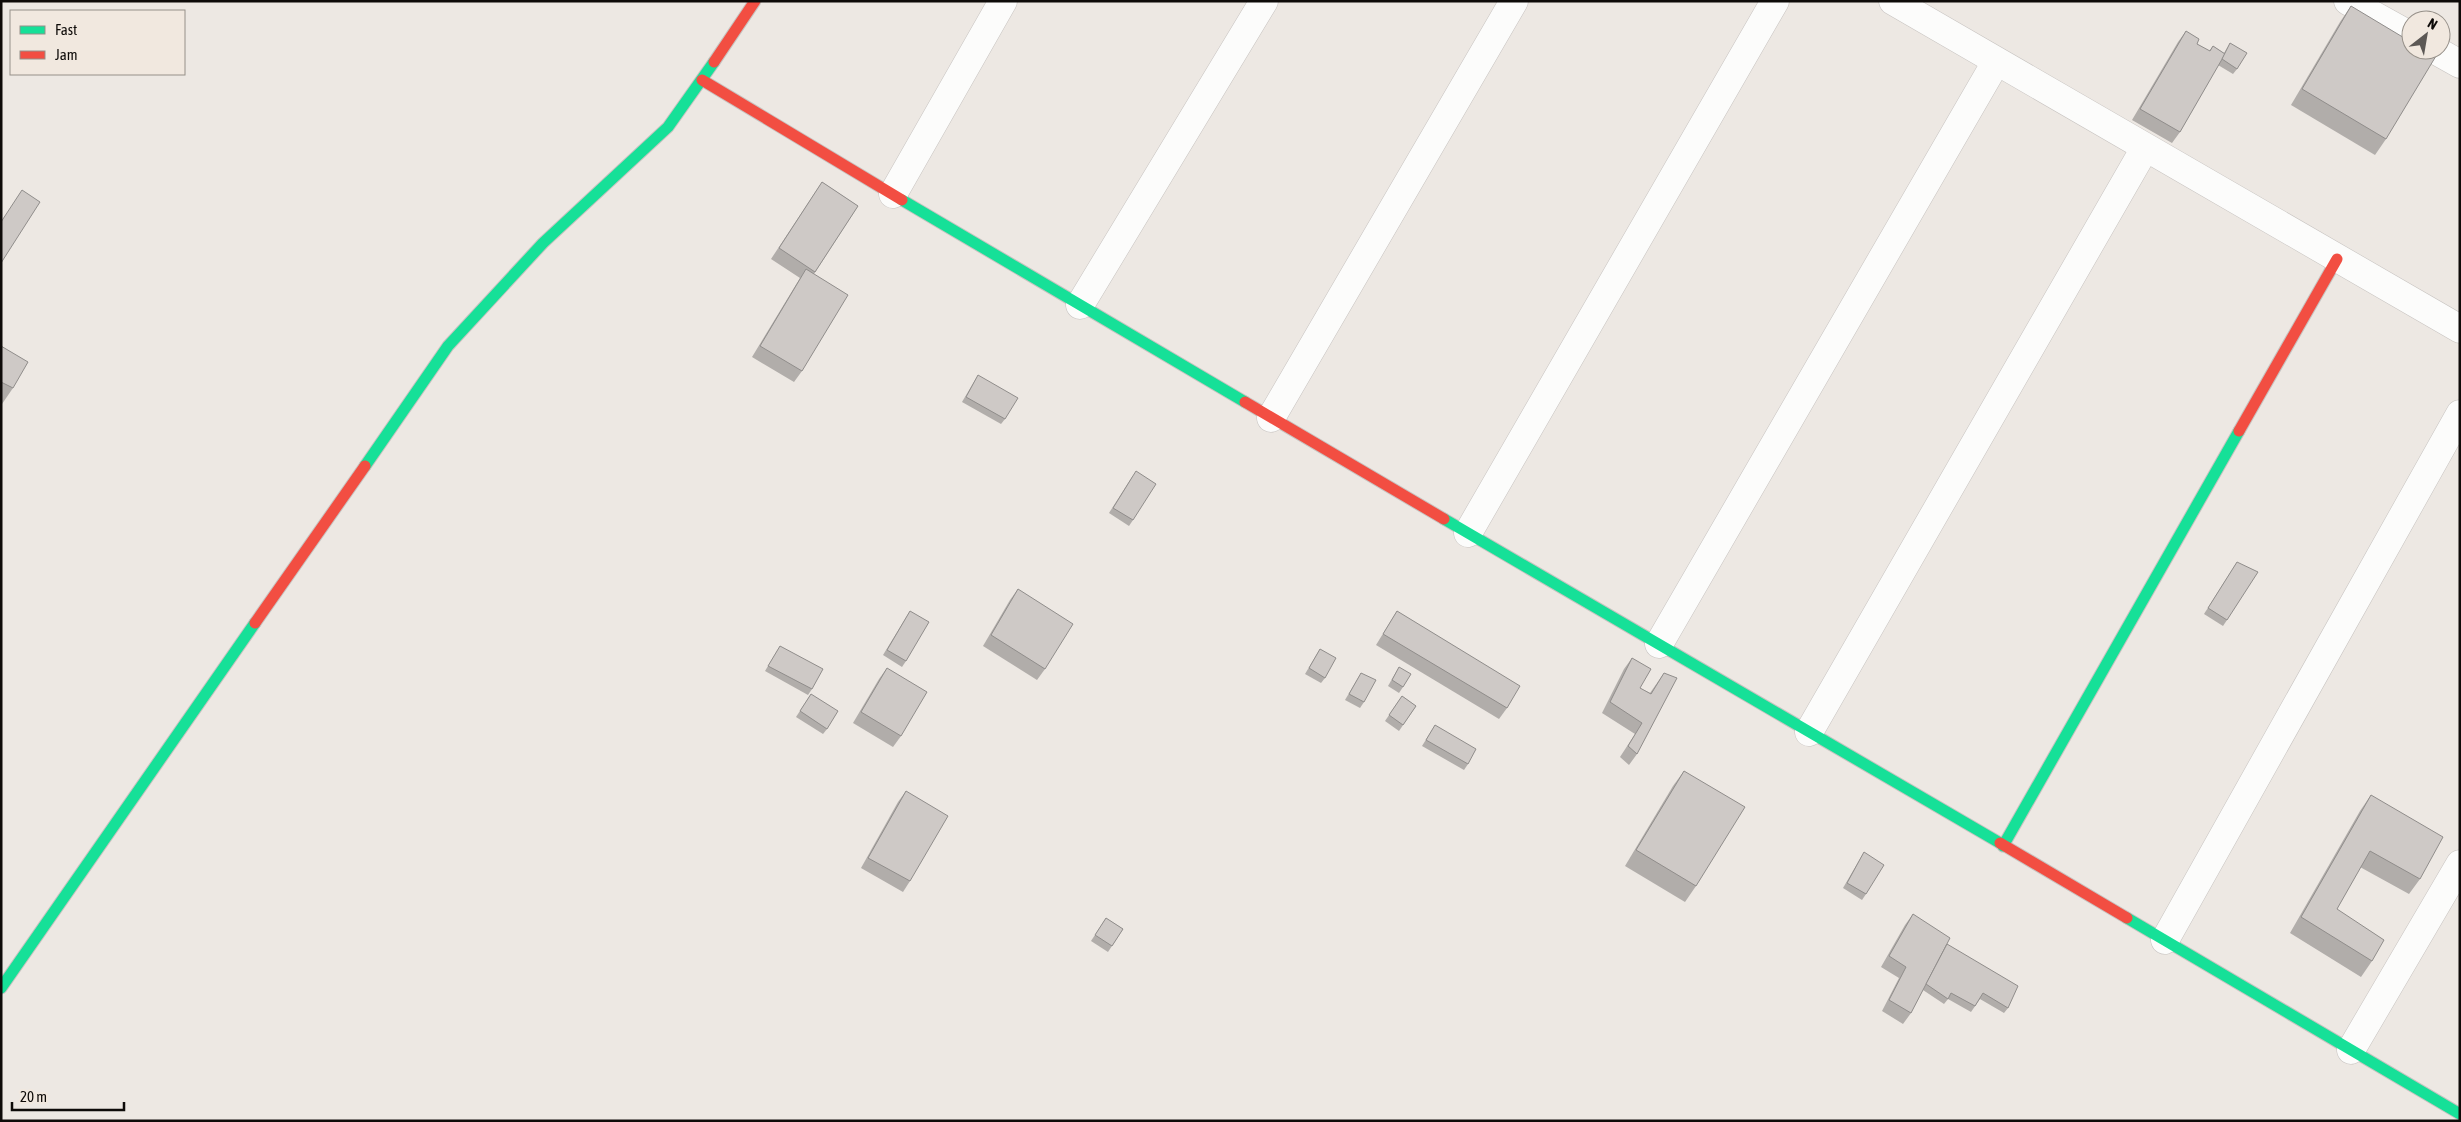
<svg xmlns="http://www.w3.org/2000/svg" width="2461" height="1122" viewBox="0 0 2461 1122" font-family="'Asap Condensed',sans-serif">
<style>
.lines{fill:none;stroke-linecap:round;stroke-linejoin:round}
.street-casing{stroke:#c7c3c0;stroke-width:29}
.fast-casing{stroke:#c7c3c0;stroke-width:13}
.jam-casing{stroke:#c7c3c0;stroke-width:13}
.street{stroke:#fcfcfb;stroke-width:28}
.fast{stroke:#16e098;stroke-width:11}
.jam{stroke:#f24e42;stroke-width:11}
.wall{fill:#b1adaa}
.building{fill:#cec9c6;stroke:#908d8b}
</style>
<rect width="100%" height="100%" fill="#ede8e3"/>
<g class="lines">
<defs>
<g id="street">
<path d="M 1893,1 L 2460,329"/>
<path d="M 2348,1 L 2411,36"/>
<path d="M 2435,50 L 2460,64"/>
<path d="M 893,194 L 1003,1"/>
<path d="M 1080,305 L 1264,1"/>
<path d="M 1271,418 L 1514,1"/>
<path d="M 1468,533 L 1775,1"/>
<path d="M 1659,644 L 1996,62"/>
<path d="M 1809,732 L 2145,148"/>
<path d="M 2165,940 L 2460,414"/>
<path d="M 2351,1050 L 2460,864"/>
</g>
<g id="fast">
<path d="M 902,200 L 1245,402"/>
<path d="M 365,466 L 448,346 L 543,243 L 668,127 L 714,62"/>
<path d="M 1444,519 L 2000,843"/>
<path d="M 2003,846 L 2239,431"/>
<path d="M 2127,918 L 2460,1114"/>
<path d="M 1,988 L 255,623"/>
</g>
<g id="jam">
<path d="M 714,62 L 755,1"/>
<path d="M 702,80 L 902,200"/>
<path d="M 1245,402 L 1444,519"/>
<path d="M 2239,431 L 2337,259"/>
<path d="M 255,623 L 365,466"/>
<path d="M 2000,843 L 2127,918"/>
</g>
</defs>
<use href="#street" class="street-casing"/>
<use href="#fast" class="fast-casing"/>
<use href="#jam" class="jam-casing"/>
<use href="#street" class="street"/>
<use href="#fast" class="fast"/>
<use href="#jam" class="jam"/>
</g>
<g class="wall">
<path d="M 2351,6 L 2386,139 L 2375,155 L 2291,105 L 2340,22 Z"/>
<path d="M 2186,31 L 2197,44 L 2209,51 L 2213,46 L 2224,53 L 2230,43 L 2237,69 L 2233,74 L 2218,65 L 2180,132 L 2172,143 L 2132,120 L 2178,42 Z"/>
<path d="M 822,182 L 858,206 L 814,274 L 802,371 L 794,382 L 752,357 L 800,278 L 771,259 Z"/>
<path d="M 1,346 L 13,388 L 2,404 L 1,404 Z"/>
<path d="M 978,375 L 1005,419 L 1001,424 L 962,402 Z"/>
<path d="M 1132,477 L 1133,520 L 1129,526 L 1109,513 Z"/>
<path d="M 2237,562 L 2227,620 L 2223,626 L 2204,614 Z"/>
<path d="M 1018,589 L 1045,669 L 1037,680 L 983,646 L 1010,600 Z"/>
<path d="M 910,611 L 906,661 L 902,667 L 883,655 Z"/>
<path d="M 1397,611 L 1507,708 L 1499,719 L 1376,645 Z"/>
<path d="M 780,646 L 812,689 L 808,695 L 765,671 Z"/>
<path d="M 1320,649 L 1325,678 L 1321,683 L 1305,674 Z"/>
<path d="M 1632,658 L 1640,688 L 1650,693 L 1664,673 L 1637,754 L 1629,765 L 1620,757 L 1635,734 L 1602,713 L 1624,669 Z"/>
<path d="M 1399,667 L 1403,687 L 1399,693 L 1388,686 Z"/>
<path d="M 887,668 L 901,736 L 893,747 L 853,723 L 879,679 Z"/>
<path d="M 1361,673 L 1364,702 L 1360,708 L 1345,700 Z"/>
<path d="M 811,694 L 827,729 L 823,734 L 796,717 Z"/>
<path d="M 1402,696 L 1416,706 L 1399,731 L 1385,721 Z"/>
<path d="M 1435,725 L 1468,764 L 1464,770 L 1422,746 Z"/>
<path d="M 1684,771 L 1696,886 L 1685,902 L 1625,866 L 1673,786 Z"/>
<path d="M 906,791 L 910,881 L 903,892 L 861,868 L 898,802 Z"/>
<path d="M 2371,795 L 2420,879 L 2409,894 L 2360,867 L 2337,909 L 2372,961 L 2361,977 L 2290,933 L 2360,811 Z"/>
<path d="M 1864,852 L 1866,894 L 1862,900 L 1843,888 Z"/>
<path d="M 1913,914 L 1947,944 L 2008,1008 L 2004,1013 L 1980,999 L 1971,1012 L 1948,999 L 1944,1004 L 1923,990 L 1911,1013 L 1903,1024 L 1882,1011 L 1899,978 L 1881,967 L 1905,925 Z"/>
<path d="M 1106,918 L 1123,929 L 1108,952 L 1091,941 Z"/>
</g>
<g class="building">
<path d="M 2351,6 L 2411,42 L 2411,50 L 2425,50 L 2436,56 L 2386,139 L 2302,89 Z"/>
<path d="M 2186,31 L 2199,39 L 2197,44 L 2210,51 L 2213,46 L 2225,54 L 2180,132 L 2140,109 Z"/>
<path d="M 2230,43 L 2247,53 L 2237,69 L 2222,59 Z"/>
<path d="M 822,182 L 858,206 L 815,272 L 779,248 Z"/>
<path d="M 22,190 L 40,202 L 1,263 L 1,222 Z"/>
<path d="M 806,269 L 848,295 L 802,371 L 760,346 Z"/>
<path d="M 1,346 L 28,362 L 13,388 L 1,382 Z"/>
<path d="M 978,375 L 1018,398 L 1005,419 L 966,397 Z"/>
<path d="M 1136,471 L 1156,484 L 1133,520 L 1113,508 Z"/>
<path d="M 2237,562 L 2258,572 L 2227,620 L 2208,608 Z"/>
<path d="M 1018,589 L 1073,624 L 1045,669 L 991,635 Z"/>
<path d="M 910,611 L 929,622 L 906,661 L 887,650 Z"/>
<path d="M 1397,611 L 1520,686 L 1507,708 L 1383,634 Z"/>
<path d="M 780,646 L 823,669 L 812,689 L 768,666 Z"/>
<path d="M 1320,649 L 1336,658 L 1325,678 L 1309,668 Z"/>
<path d="M 1632,658 L 1651,669 L 1640,688 L 1651,694 L 1664,673 L 1677,678 L 1637,754 L 1628,746 L 1642,723 L 1610,702 Z"/>
<path d="M 1399,667 L 1411,674 L 1403,687 L 1392,680 Z"/>
<path d="M 887,668 L 927,692 L 901,736 L 861,712 Z"/>
<path d="M 1361,673 L 1376,680 L 1364,702 L 1349,694 Z"/>
<path d="M 811,694 L 838,711 L 827,729 L 800,711 Z"/>
<path d="M 1402,696 L 1416,706 L 1403,725 L 1389,715 Z"/>
<path d="M 1435,725 L 1476,749 L 1468,764 L 1426,740 Z"/>
<path d="M 1684,771 L 1745,807 L 1696,886 L 1636,850 Z"/>
<path d="M 906,791 L 948,816 L 910,881 L 868,858 Z"/>
<path d="M 2371,795 L 2443,837 L 2420,879 L 2370,851 L 2337,909 L 2384,940 L 2372,961 L 2301,917 Z"/>
<path d="M 1864,852 L 1884,865 L 1866,894 L 1847,883 Z"/>
<path d="M 1913,914 L 1950,938 L 1911,1013 L 1889,1000 L 1906,967 L 1889,956 Z"/>
<path d="M 1106,918 L 1123,929 L 1112,946 L 1095,935 Z"/>
<path d="M 1947,944 L 2018,986 L 2008,1008 L 1983,993 L 1975,1006 L 1951,993 L 1948,999 L 1926,984 Z"/>
</g>
<rect width="2461" height="1122" fill="none" stroke="#0e0b09" stroke-width="5"/>
<rect x="10" y="10" width="175" height="65" fill="#f1e8df" stroke="#969089"/>
<rect x="20" y="26" width="25" height="8" fill="#16e098" stroke="#969089"/>
<text x="55" y="35" font-size="15" fill="#0e0b09">Fast</text>
<rect x="20" y="51" width="25" height="8" fill="#f24e42" stroke="#969089"/>
<text x="55" y="60" font-size="15" fill="#0e0b09">Jam</text>
<g transform="translate(2426 35) rotate(31)"><circle r="24" fill="#f1e8df" stroke="#969089"/>
<path d="M0-4L9 19L0 12L-9 19Z" fill="#5c5855"/>
<text y="-8" font-size="14" font-weight="bold" text-anchor="middle" fill="#0e0b09">N</text>
</g>
<path d="M12 1102v8h112v-8" fill="none" stroke="#0e0b09" stroke-width="2.5"/>
<text x="20" y="1102" font-size="15" fill="#0e0b09" stroke="#f1e8df" stroke-width="4" paint-order="stroke">20 m</text>
</svg>
